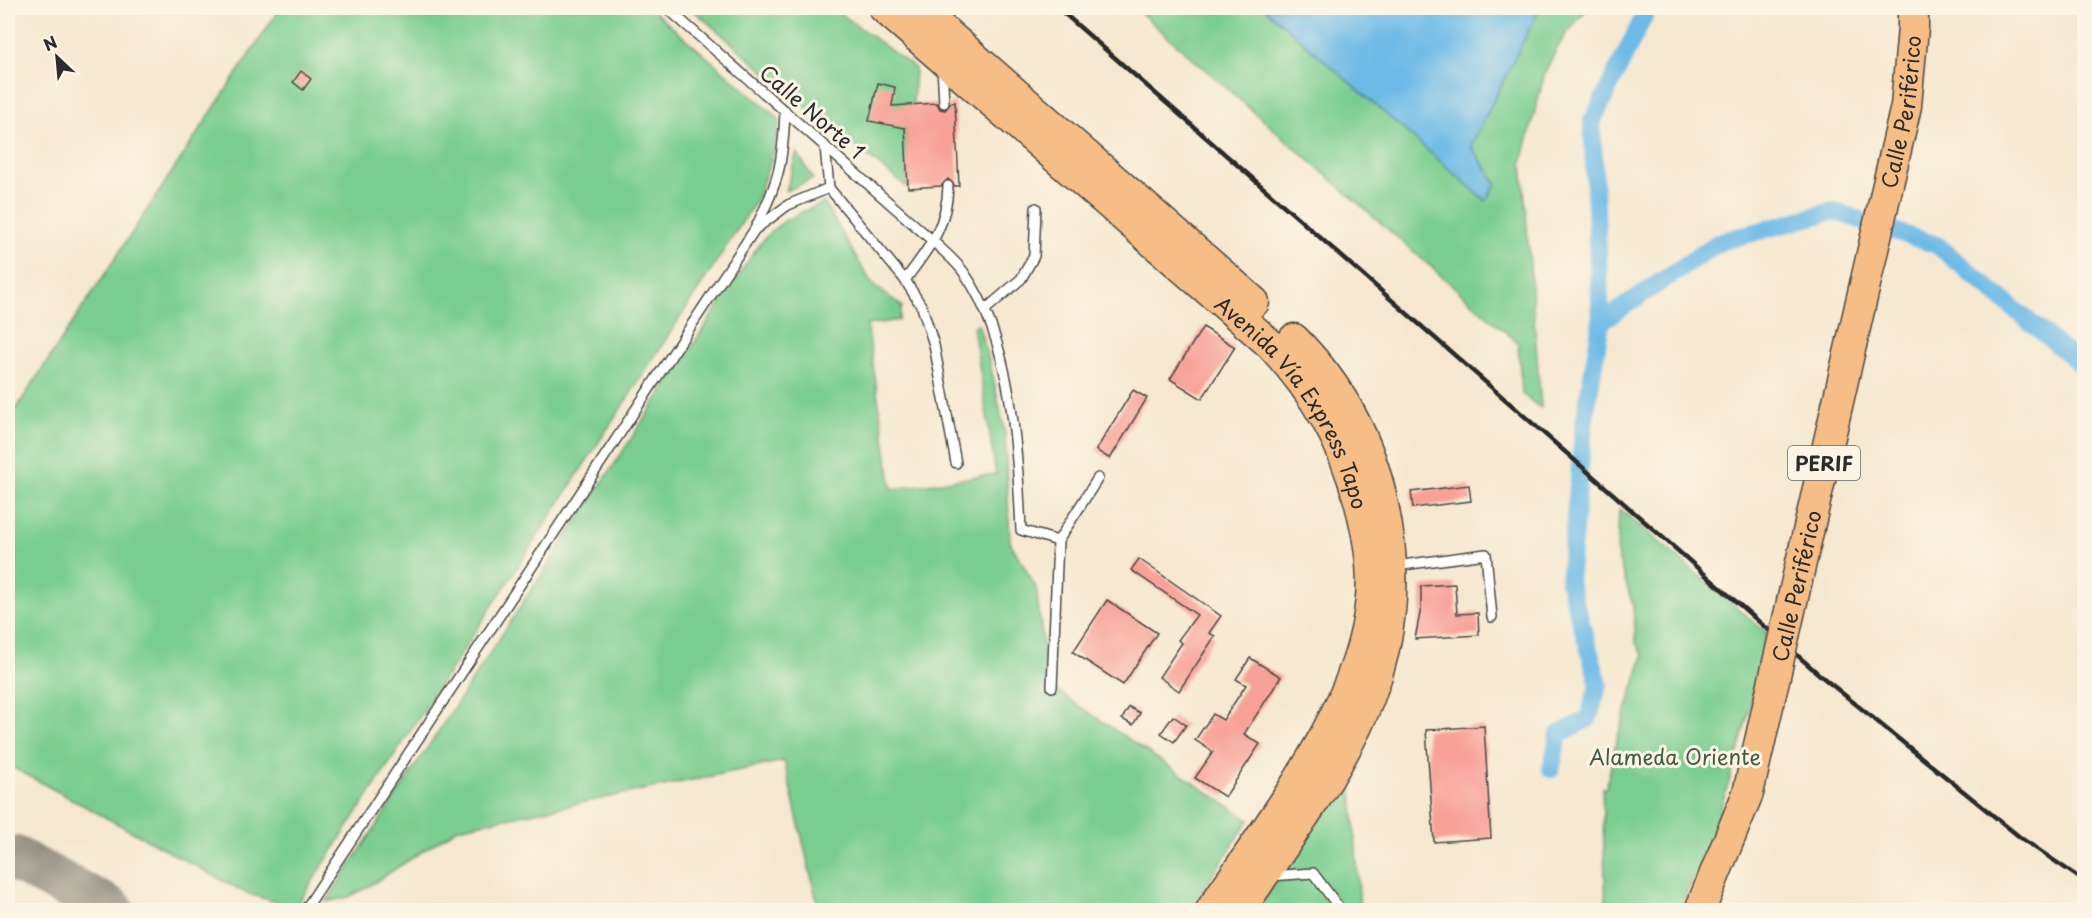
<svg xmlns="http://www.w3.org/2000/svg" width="2092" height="918" viewBox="0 0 2092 918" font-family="'Playpen Sans',sans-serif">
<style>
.green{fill:#7acd90;stroke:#527c5e;stroke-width:1.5}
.water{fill:#6dbae7;stroke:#4c7289;stroke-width:1.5}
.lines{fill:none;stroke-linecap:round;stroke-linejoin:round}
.canal{stroke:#6dbae7;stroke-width:18}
.taxiway{stroke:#908a7e;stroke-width:45}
.building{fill:#f8a198}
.service-casing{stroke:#494744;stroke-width:12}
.primary-casing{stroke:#494744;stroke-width:33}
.service{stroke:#fff;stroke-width:9}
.primary{stroke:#f6be86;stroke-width:30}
.rail{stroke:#2b2b2b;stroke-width:4.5}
.primary-bridge-casing{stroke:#494744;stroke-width:33;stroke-linecap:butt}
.primary-bridge{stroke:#f6be86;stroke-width:30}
.labels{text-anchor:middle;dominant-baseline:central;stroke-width:6;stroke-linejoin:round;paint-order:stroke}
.shield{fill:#fcf5e5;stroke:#6a6863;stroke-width:1.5}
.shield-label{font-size:20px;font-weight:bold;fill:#2b2b2b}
.street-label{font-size:21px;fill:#2b2b2b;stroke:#fcf5e5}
.park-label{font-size:21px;fill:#435c49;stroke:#fcf5e5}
</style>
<rect width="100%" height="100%" fill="#fcf5e5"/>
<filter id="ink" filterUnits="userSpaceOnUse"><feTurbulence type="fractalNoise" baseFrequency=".0167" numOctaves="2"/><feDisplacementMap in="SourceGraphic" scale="12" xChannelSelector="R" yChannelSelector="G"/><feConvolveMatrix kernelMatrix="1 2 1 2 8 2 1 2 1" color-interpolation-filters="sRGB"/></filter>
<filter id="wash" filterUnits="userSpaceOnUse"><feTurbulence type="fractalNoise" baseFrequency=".008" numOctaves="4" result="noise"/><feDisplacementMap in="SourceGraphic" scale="24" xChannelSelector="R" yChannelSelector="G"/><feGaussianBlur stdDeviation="1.35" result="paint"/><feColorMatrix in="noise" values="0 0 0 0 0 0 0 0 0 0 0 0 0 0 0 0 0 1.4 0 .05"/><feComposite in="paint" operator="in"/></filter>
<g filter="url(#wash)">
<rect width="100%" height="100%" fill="#f6e8d0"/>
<g class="green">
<path d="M 280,8 L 650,8 L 779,119 L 774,152 L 756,201 L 299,902 L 289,906 L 246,893 L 8,765 L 8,421 Z"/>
<path d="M 691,8 L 833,8 L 915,68 L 913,105 L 904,106 L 908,188 L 803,105 Z"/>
<path d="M 1135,8 L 1264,8 L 1486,200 L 1496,183 L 1471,146 L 1540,8 L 1588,8 L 1563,38 L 1545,72 L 1522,162 L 1541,408 L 1522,394 L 1518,343 Z"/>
<path d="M 797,152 L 813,179 L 786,191 Z"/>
<path d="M 824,203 L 872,284 L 902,306 L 899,320 L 867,325 L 892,489 L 996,474 L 973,327 L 978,324 L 990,363 L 1005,433 L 1010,542 L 1036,587 L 1048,685 L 1249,820 L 1190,910 L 819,910 L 784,761 L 458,828 L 369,886 L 349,897 L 326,902 L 756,249 C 777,221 793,215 824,203 Z"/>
<path d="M 1619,508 L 1768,634 C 1744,734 1724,817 1679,910 L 1606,910 L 1602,788 L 1606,788 L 1617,739 L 1643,656 L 1636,643 L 1633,606 L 1617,554 Z"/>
<path d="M 1351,775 L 1360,910 L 1257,910 Z"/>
</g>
<path class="water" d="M 1264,8 L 1540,8 L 1471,146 L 1496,184 L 1486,201 Z"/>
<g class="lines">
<g class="canal">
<path d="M 1601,322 L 1719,242 L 1833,211 L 1937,245 L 2084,367"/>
<path d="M 1551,769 L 1559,734 L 1588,719 L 1599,684 L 1569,582 L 1584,424 L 1601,322 L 1592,122 L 1648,8"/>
</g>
<path class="taxiway" d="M 14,858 L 112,910"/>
</g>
<g id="blocks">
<g class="building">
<path d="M 301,71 L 311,79 L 303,90 L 293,82 Z"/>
<path d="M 878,83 L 895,87 L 892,106 L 937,103 L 940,109 L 945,110 L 951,103 L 955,102 L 959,186 L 955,186 L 948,179 L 941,186 L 908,188 L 905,128 L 869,121 Z"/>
<path d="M 1203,327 L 1235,347 L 1202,399 L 1170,379 Z"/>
<path d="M 1133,390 L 1147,398 L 1110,459 L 1096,450 Z"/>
<path d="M 1469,485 L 1471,501 L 1413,508 L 1411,492 Z"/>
<path d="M 1139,559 L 1221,616 L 1209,633 L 1215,636 L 1179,691 L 1159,677 L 1182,643 L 1178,640 L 1197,615 L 1131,570 Z"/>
<path d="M 1455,584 L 1457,614 L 1478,613 L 1479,635 L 1415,639 L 1421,608 L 1421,586 Z"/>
<path d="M 1107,600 L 1157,633 L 1123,685 L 1073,652 Z"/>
<path d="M 1250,658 L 1281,677 L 1244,734 L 1260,744 L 1225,797 L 1195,778 L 1213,752 L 1195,740 L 1213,714 L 1223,720 L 1246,685 L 1236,679 Z"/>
<path d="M 1129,707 L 1140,713 L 1133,725 L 1122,719 Z"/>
<path d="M 1173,716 L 1186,725 L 1174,742 L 1161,733 Z"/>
<path d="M 1484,726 L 1491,838 L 1434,842 L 1426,730 Z"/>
</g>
</g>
</g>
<g filter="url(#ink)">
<use href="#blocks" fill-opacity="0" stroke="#494744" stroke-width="1.5"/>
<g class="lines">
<defs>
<g id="service">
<path d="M 667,8 L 934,242 C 944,252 957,262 965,274 C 1013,344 1017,448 1021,530 L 1058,541"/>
<path d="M 942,66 L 944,103"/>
<path d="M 825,146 L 829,188 L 905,280 L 922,307 L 934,345 L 956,463"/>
<path d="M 757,228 L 788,205 L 829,188"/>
<path d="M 905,280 C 929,248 947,227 948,186"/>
<path d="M 986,309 L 1021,279 L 1034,256 L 1036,208"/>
<path d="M 1395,566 L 1486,554 L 1492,617"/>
<path d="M 1052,687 L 1058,541 L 1098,478"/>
<path d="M 1270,876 L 1313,873 L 1341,910"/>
<path d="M 305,910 L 755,229 C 779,181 783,164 785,110"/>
</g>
<g id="primary">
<path id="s1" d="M 884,8 L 1270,344 C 1314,391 1344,441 1360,504 C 1368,534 1374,567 1371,598 C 1362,708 1270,821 1211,910"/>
<path d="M 918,8 L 1254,302"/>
<path d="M 1240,910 C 1329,776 1420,678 1383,505 C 1370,440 1340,385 1294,339"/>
</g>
</defs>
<use href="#service" class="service-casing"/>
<use href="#primary" class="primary-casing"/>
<use href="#service" class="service"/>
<use href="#primary" class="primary"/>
<path class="rail" d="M 1058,8 L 1821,676 L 2021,838 L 2084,881"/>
<defs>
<g id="primary-bridge">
<path id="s2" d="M 1700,910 L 1748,793 L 1906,106 L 1913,28 L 1913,8"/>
</g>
</defs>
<use href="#primary-bridge" class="primary-bridge-casing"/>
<use href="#primary-bridge" class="primary-bridge"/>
</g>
</g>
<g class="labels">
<rect class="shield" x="1788" y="446" width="72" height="34" rx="4.5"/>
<g class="shield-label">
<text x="1824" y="463">PERIF</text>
</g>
<g class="street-label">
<text transform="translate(813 111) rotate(41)">Calle Norte 1</text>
<text stroke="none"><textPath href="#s2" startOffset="825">Calle Periférico</textPath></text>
<text stroke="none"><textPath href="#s1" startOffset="573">Avenida Vía Express Tapo</textPath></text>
<text stroke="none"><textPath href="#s2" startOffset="339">Calle Periférico</textPath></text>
</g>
<g class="park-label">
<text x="1675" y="756">Alameda Oriente</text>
</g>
</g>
<rect width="2092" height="918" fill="none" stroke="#fcf5e5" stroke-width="30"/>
<g transform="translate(57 57) rotate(334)" stroke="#fcf5e5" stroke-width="4.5" paint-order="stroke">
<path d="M0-4.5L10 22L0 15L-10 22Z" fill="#2b2b2b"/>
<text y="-9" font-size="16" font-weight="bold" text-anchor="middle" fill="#2b2b2b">N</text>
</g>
</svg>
